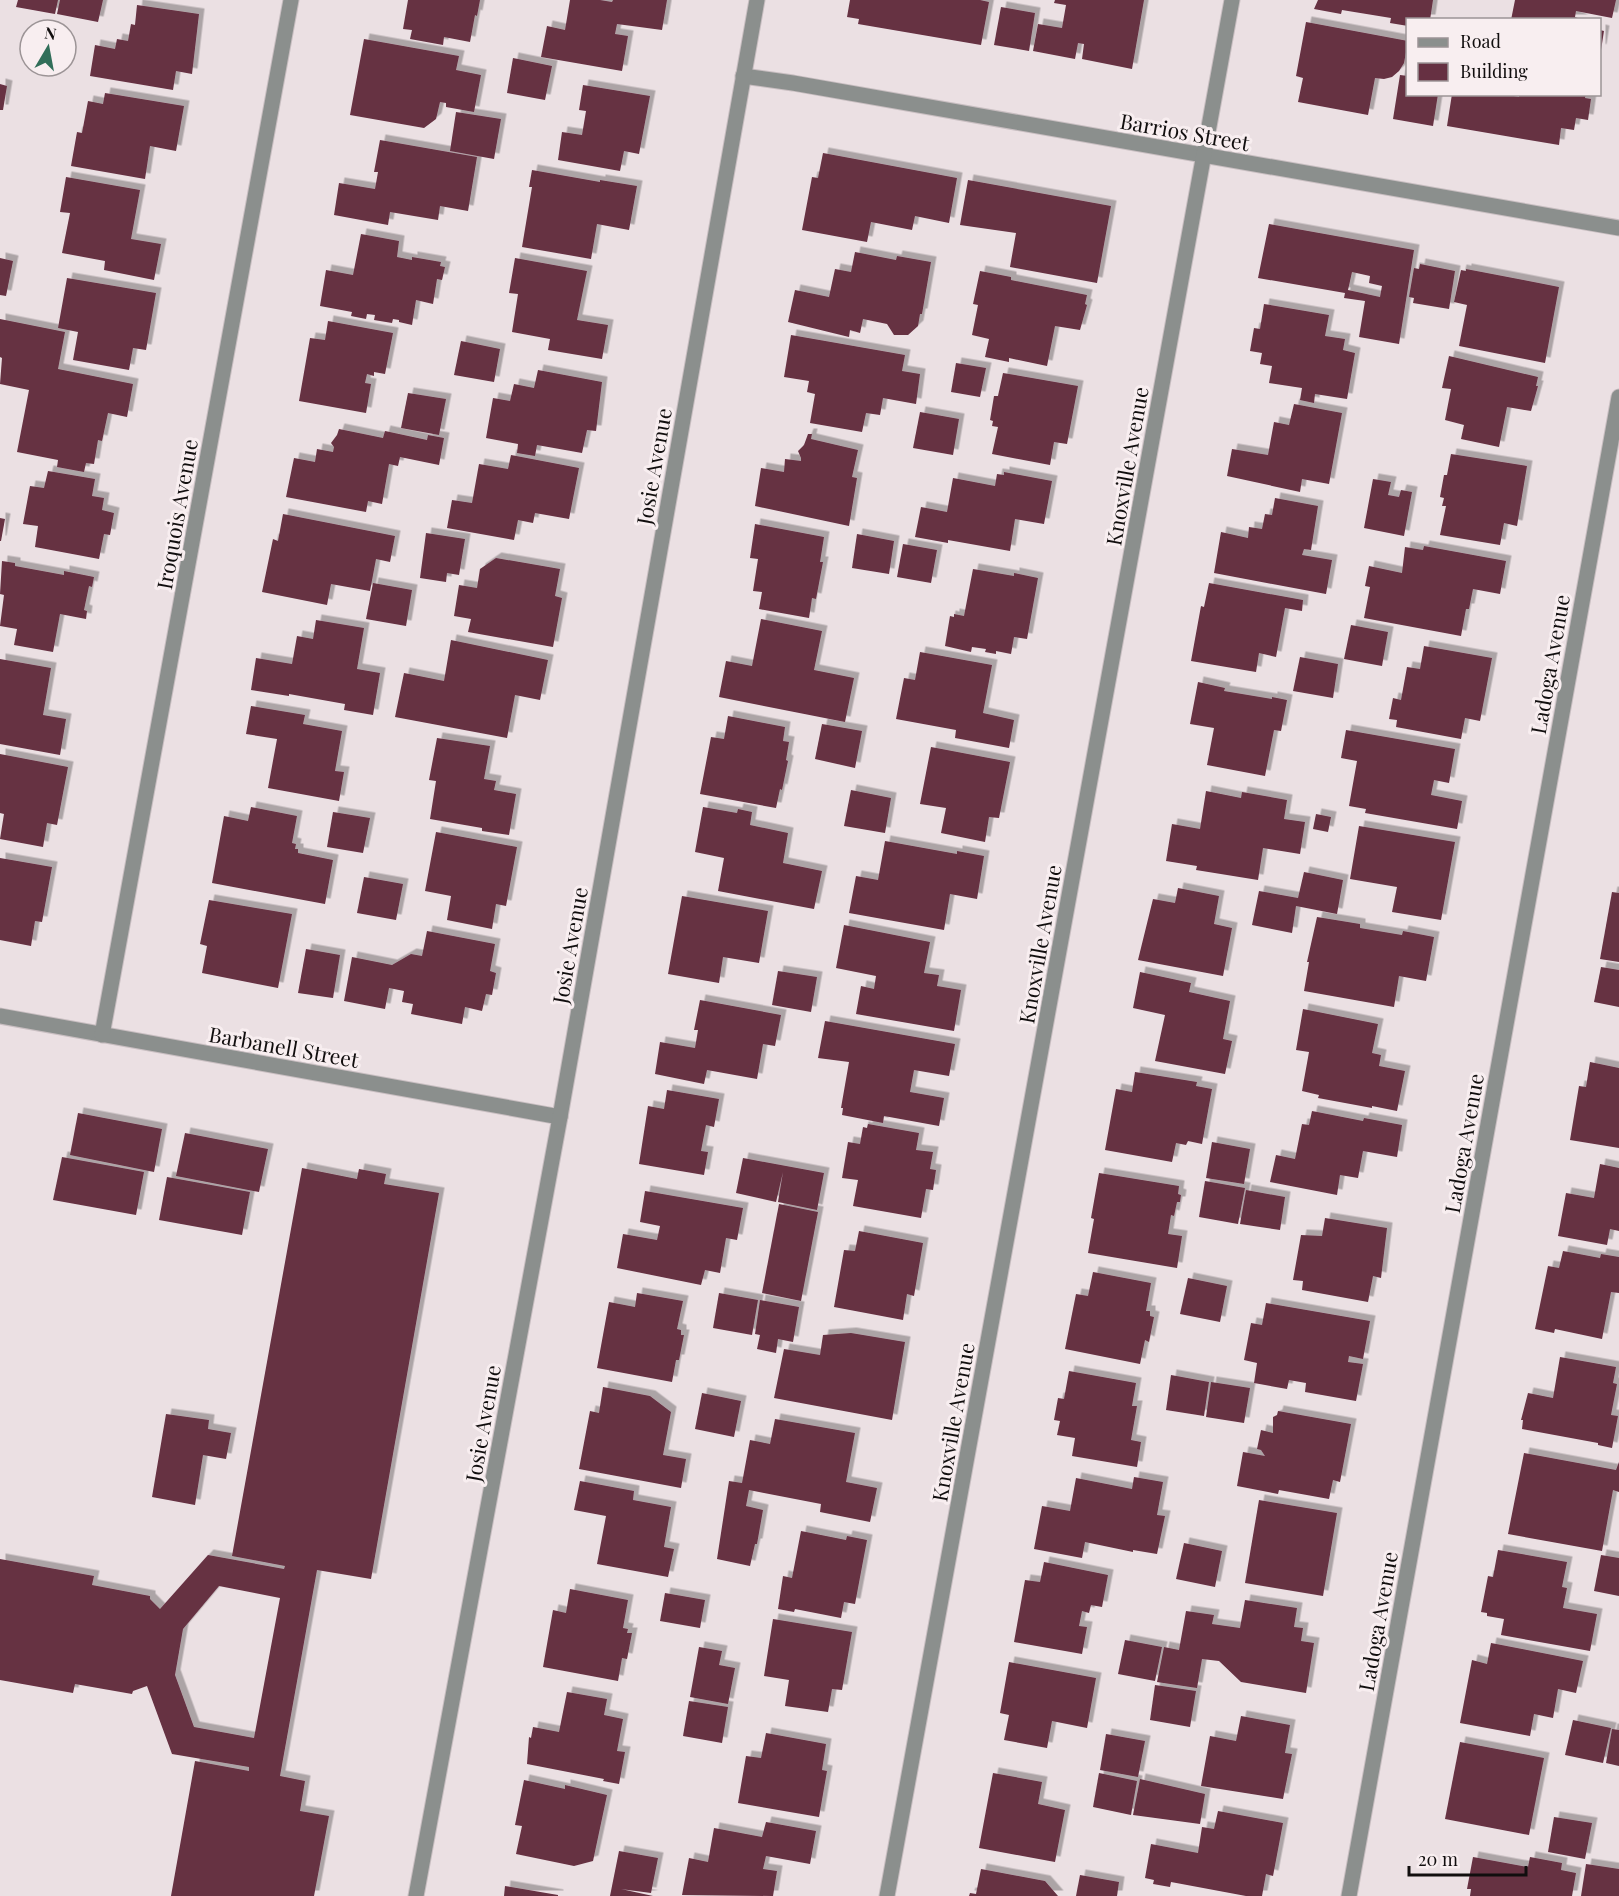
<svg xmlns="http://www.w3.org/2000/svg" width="1619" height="1896" viewBox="0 0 1619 1896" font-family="'Playfair Display',serif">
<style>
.building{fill:#663042;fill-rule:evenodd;filter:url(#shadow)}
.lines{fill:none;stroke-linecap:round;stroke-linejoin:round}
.minor-casing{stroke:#c8bec1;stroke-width:17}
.minor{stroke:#8b8f8d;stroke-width:15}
.labels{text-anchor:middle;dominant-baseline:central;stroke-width:6;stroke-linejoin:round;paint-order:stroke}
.street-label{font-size:21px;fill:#110e0e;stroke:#f8eef0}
</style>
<defs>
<filter id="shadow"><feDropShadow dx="5.5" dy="-5.5" stdDeviation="0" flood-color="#0004"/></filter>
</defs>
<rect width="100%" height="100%" fill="#ebe0e3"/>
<g class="building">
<path d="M 18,0 L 58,0 L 55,14 L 16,7 Z"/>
<path d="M 60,0 L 103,0 L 98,22 L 57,14 Z"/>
<path d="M 408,0 L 480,0 L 477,16 L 475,15 L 470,42 L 444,37 L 443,45 L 410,39 L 412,30 L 403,29 Z"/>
<path d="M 570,0 L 600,0 L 612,2 L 613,0 L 667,0 L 662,30 L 617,24 L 615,34 L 628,36 L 622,71 L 541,57 L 547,26 L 565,30 Z"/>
<path d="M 850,0 L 980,0 L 989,2 L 981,45 L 858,24 L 859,19 L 847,17 Z"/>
<path d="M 1055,0 L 1144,0 L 1132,69 L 1082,59 L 1084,44 L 1078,43 L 1075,59 L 1033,51 L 1038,24 L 1062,28 L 1066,5 L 1054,3 Z"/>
<path d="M 1318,0 L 1433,0 L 1430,20 L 1408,20 L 1408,26 L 1390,23 L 1391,18 L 1342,10 L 1341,14 L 1314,9 Z"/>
<path d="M 1515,0 L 1616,0 L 1612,18 L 1576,11 L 1575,17 L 1583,20 L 1511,20 Z"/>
<path d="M 137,5 L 199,14 L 192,74 L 176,71 L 173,90 L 90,76 L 95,45 L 115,49 L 117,39 L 128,41 L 131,24 L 135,25 Z"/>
<path d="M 1001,7 L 1035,13 L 1029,51 L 994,45 Z"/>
<path d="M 1306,22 L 1408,41 L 1404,63 L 1399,71 L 1392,77 L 1384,79 L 1375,78 L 1368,115 L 1298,102 L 1303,78 L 1296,76 Z"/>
<path d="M 1600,30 L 1604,31 L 1601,50 L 1600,49 Z"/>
<path d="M 364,39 L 459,56 L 456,70 L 481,75 L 474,112 L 446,107 L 446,103 L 440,102 L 436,119 L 424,128 L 350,115 Z"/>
<path d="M 513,58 L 552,66 L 545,100 L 507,93 Z"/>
<path d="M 1400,75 L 1408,76 L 1408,94 L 1438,94 L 1433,126 L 1393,119 Z"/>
<path d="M 0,84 L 7,86 L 3,110 L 0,110 Z"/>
<path d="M 583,85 L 650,96 L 639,154 L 624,151 L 620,171 L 558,160 L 562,132 L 582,135 L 586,111 L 579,110 Z"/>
<path d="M 105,93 L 184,106 L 176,151 L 150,146 L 145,179 L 71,166 L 77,132 L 82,133 L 88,101 L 103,104 Z"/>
<path d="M 1452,94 L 1503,94 L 1519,97 L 1519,94 L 1586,94 L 1585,98 L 1591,99 L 1588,120 L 1576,118 L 1574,130 L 1561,128 L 1559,145 L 1447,126 Z"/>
<path d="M 456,112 L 501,119 L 494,159 L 450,151 Z"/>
<path d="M 380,140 L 477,157 L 468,211 L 440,206 L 438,220 L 390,212 L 388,225 L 334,215 L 339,183 L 375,189 L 378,172 L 374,172 Z"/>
<path d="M 823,153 L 957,178 L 949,223 L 915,216 L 912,230 L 871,222 L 867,242 L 802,230 L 812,177 L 818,178 Z"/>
<path d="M 532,170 L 600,182 L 600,180 L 637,186 L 629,230 L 597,224 L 591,259 L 522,247 L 532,187 L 529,187 Z"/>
<path d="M 66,177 L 140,190 L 131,239 L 161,244 L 154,280 L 104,270 L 105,261 L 62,253 L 70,213 L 60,212 Z"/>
<path d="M 968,180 L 1111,206 L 1097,283 L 1010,267 L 1016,233 L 960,225 Z"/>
<path d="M 1269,224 L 1414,250 L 1399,344 L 1359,337 L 1365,301 L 1344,298 L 1345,293 L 1258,278 ZM 1352,272 L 1370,276 L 1369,283 L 1382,286 L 1380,297 L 1348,290 Z"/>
<path d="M 361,234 L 399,241 L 397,257 L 412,260 L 412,257 L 441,262 L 440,266 L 445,267 L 442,280 L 437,279 L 433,304 L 416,300 L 412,325 L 399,322 L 399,320 L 393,319 L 392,323 L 374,320 L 375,315 L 367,314 L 366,319 L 351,316 L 352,312 L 320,306 L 326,270 L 353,275 Z"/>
<path d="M 855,252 L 896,260 L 897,256 L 931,262 L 922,314 L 920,314 L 918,326 L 908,335 L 894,335 L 887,324 L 863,319 L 860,333 L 850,330 L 849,337 L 788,322 L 795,290 L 829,297 L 835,269 L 851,272 Z"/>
<path d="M 0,258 L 13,261 L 6,296 L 0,295 Z"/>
<path d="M 515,258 L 587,271 L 577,320 L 608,325 L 602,359 L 548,350 L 550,339 L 512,332 L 518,294 L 509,293 Z"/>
<path d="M 1420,264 L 1455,271 L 1449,309 L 1413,303 L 1414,298 L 1409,297 L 1414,268 L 1419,269 Z"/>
<path d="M 1466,269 L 1559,287 L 1545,363 L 1459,346 L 1467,305 L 1454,302 L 1461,270 L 1466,271 Z"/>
<path d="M 980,271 L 1011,277 L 1011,280 L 1087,295 L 1085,304 L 1087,305 L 1080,330 L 1055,326 L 1047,366 L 1009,358 L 1009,362 L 985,357 L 989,339 L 972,335 L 978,305 L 973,304 Z"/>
<path d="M 67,278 L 156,293 L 146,350 L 133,348 L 129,370 L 73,360 L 78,332 L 58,328 Z"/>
<path d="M 1264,304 L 1329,315 L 1325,336 L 1345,339 L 1343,350 L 1355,353 L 1347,399 L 1315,394 L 1314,403 L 1300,400 L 1302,388 L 1269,383 L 1272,366 L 1260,364 L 1262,353 L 1250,351 L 1254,328 L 1260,329 Z"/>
<path d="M 0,319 L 65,332 L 58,369 L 133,384 L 127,417 L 108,413 L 102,441 L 98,440 L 94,464 L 86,463 L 84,472 L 57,467 L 58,460 L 17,452 L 29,390 L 0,384 L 2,358 L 0,357 Z"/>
<path d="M 328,321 L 393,333 L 385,374 L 374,372 L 374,376 L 367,374 L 365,383 L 371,384 L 366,413 L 299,401 L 310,338 L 325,340 Z"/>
<path d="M 791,335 L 905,355 L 902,371 L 920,374 L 916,404 L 883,398 L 880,415 L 866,413 L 862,432 L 810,423 L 815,394 L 807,392 L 809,381 L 784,377 Z"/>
<path d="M 461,341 L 500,349 L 494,382 L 454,375 Z"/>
<path d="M 1449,356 L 1538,377 L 1536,386 L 1538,386 L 1531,411 L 1507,407 L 1499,447 L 1461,439 L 1464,425 L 1445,420 L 1451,389 L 1442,388 Z"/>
<path d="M 956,363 L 986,368 L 980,397 L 951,392 Z"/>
<path d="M 538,370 L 602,382 L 596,431 L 587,430 L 582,453 L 537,445 L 535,456 L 517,453 L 518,444 L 486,438 L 493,398 L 510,401 L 514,384 L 534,388 Z"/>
<path d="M 1003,373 L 1078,386 L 1067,444 L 1054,442 L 1050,465 L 992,454 L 998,427 L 992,426 L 993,421 L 990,420 L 994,396 L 998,396 Z"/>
<path d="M 408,393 L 446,399 L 439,435 L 401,428 Z"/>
<path d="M 1294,404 L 1342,413 L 1329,484 L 1302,479 L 1300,492 L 1227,476 L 1232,449 L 1268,455 L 1274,422 L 1289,425 Z"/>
<path d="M 920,412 L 959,419 L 953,455 L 913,448 Z"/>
<path d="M 339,429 L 383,438 L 385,431 L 427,440 L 428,435 L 444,438 L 439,465 L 400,457 L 398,466 L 389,464 L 382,504 L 368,501 L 366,512 L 286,497 L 294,458 L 315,462 L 317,449 L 333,452 L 334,447 L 331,443 L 337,435 Z"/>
<path d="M 808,434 L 812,434 L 811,439 L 858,450 L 852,477 L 857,478 L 849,526 L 755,506 L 761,468 L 784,472 L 785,459 L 801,461 L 801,458 L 798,451 L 804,445 Z"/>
<path d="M 1451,454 L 1527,466 L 1517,526 L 1504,523 L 1500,545 L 1440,535 L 1446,506 L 1442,506 L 1444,498 L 1440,497 L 1444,475 L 1447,475 Z"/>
<path d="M 511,455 L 579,468 L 569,519 L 535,513 L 533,523 L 518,520 L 514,540 L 447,528 L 452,500 L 472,503 L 479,464 L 508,469 Z"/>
<path d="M 48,471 L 95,479 L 92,496 L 104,498 L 102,510 L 114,513 L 110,535 L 104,534 L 99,559 L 35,547 L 38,526 L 23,524 L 30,486 L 44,488 Z"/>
<path d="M 1004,472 L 1052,481 L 1044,524 L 1015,519 L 1010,551 L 948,540 L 948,543 L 915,537 L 921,507 L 947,512 L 953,478 L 995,486 L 997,474 L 1004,475 Z"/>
<path d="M 1373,479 L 1391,482 L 1388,495 L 1399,497 L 1401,490 L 1412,492 L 1404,536 L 1364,528 Z"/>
<path d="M 1275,498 L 1318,506 L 1311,550 L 1304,549 L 1302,555 L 1332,560 L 1326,594 L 1214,573 L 1221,532 L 1248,538 L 1249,527 L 1262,529 L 1265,514 L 1272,515 Z"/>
<path d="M 283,514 L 395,536 L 390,562 L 376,559 L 370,591 L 331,584 L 327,605 L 262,592 L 273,539 L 278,541 Z"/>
<path d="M 0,518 L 5,519 L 1,541 L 0,541 Z"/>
<path d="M 755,524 L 824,537 L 820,562 L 823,562 L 816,599 L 812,598 L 809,618 L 759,609 L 762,592 L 753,591 L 758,559 L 750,558 Z"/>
<path d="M 426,533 L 465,539 L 459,575 L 447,573 L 446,582 L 420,578 Z"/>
<path d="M 857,534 L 894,541 L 889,574 L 852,568 Z"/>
<path d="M 903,544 L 937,550 L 931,583 L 897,577 Z"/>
<path d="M 1424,546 L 1506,561 L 1500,594 L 1473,589 L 1469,609 L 1466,609 L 1461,636 L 1364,618 L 1370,587 L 1365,586 L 1369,566 L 1402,573 L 1405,547 L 1423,550 Z"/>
<path d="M 496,558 L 560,569 L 555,596 L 562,598 L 553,647 L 468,632 L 471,619 L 454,616 L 459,585 L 477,588 L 480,569 Z"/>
<path d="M 2,561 L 15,563 L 15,566 L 64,575 L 64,571 L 94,577 L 92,587 L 89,586 L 84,610 L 87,611 L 86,619 L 60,614 L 53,652 L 14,645 L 17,629 L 0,626 L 4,595 L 0,594 Z"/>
<path d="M 973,569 L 1014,576 L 1014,573 L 1038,578 L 1027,639 L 1014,637 L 1011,654 L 996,651 L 996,654 L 985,652 L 986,649 L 972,647 L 971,652 L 945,646 L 950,616 L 954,617 L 954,614 L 964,616 Z"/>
<path d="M 373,583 L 412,590 L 406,626 L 366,619 Z"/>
<path d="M 1209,583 L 1303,600 L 1302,611 L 1285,608 L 1276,657 L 1259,653 L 1256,672 L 1191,661 L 1201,606 L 1204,607 Z"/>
<path d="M 761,619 L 822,631 L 814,670 L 854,678 L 845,722 L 719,697 L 726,661 L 752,666 Z"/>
<path d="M 316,620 L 364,628 L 357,669 L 380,673 L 373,715 L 344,710 L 345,704 L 289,694 L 289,696 L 251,690 L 256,658 L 292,664 L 297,636 L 313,639 Z"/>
<path d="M 1351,625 L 1388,632 L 1382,666 L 1344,659 Z"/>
<path d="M 451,640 L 548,660 L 540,700 L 515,695 L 507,738 L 395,717 L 404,673 L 444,681 Z"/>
<path d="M 1424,646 L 1492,658 L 1480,721 L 1465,718 L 1461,739 L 1396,727 L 1397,720 L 1389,719 L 1393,698 L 1401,700 L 1407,667 L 1420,669 Z"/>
<path d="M 920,652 L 992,665 L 983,713 L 1014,720 L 1009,748 L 955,738 L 956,730 L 896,719 L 904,678 L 915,680 Z"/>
<path d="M 1300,657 L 1338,664 L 1333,698 L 1293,691 Z"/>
<path d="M 0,659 L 51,668 L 43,715 L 66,719 L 60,755 L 0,744 Z"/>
<path d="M 1198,682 L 1225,688 L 1224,691 L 1272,699 L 1272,697 L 1287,700 L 1281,731 L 1274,730 L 1265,776 L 1207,765 L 1214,728 L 1190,724 Z"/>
<path d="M 251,706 L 305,715 L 303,724 L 342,731 L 335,771 L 344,772 L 339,801 L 268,788 L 277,739 L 246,734 Z"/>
<path d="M 728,716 L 785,727 L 783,741 L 789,742 L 786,760 L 788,761 L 782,790 L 780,789 L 776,808 L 700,794 L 711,737 L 724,739 Z"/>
<path d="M 822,724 L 862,731 L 855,768 L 815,759 Z"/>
<path d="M 1346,730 L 1455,749 L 1449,783 L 1434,780 L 1431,795 L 1462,801 L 1457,829 L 1365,813 L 1366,809 L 1349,806 L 1357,761 L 1341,758 Z"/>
<path d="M 437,738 L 490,746 L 484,779 L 496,781 L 494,790 L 516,794 L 509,835 L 482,831 L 482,828 L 430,819 L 436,781 L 429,780 Z"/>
<path d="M 931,747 L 1010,762 L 999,818 L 989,817 L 985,842 L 941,833 L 946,808 L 920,804 Z"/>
<path d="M 0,754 L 68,767 L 57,825 L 47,823 L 43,847 L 0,839 L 4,814 L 0,813 Z"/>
<path d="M 851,790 L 891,798 L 885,833 L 844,826 Z"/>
<path d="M 1206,791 L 1241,798 L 1242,792 L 1287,800 L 1284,819 L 1305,822 L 1300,854 L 1263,848 L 1258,880 L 1196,870 L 1197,866 L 1166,861 L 1172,824 L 1200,829 Z"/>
<path d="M 251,807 L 297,816 L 292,843 L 296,844 L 295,849 L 298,849 L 298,853 L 333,860 L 325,904 L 212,883 L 224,816 L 248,821 Z"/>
<path d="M 703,807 L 737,813 L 738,809 L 752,812 L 750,825 L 788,833 L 783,863 L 822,871 L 814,909 L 718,891 L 724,858 L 695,852 Z"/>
<path d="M 333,812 L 370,818 L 363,853 L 327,847 Z"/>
<path d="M 1316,814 L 1331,817 L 1328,832 L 1313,829 Z"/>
<path d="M 1359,826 L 1455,842 L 1441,920 L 1392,912 L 1397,887 L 1350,879 Z"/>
<path d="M 436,832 L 517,847 L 506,906 L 496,904 L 492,929 L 447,920 L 451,896 L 425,891 Z"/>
<path d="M 885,841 L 957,854 L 957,851 L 984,856 L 977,899 L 950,894 L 944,930 L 849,913 L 856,876 L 878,880 Z"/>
<path d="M 0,858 L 52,867 L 42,922 L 35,921 L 31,946 L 0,940 Z"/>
<path d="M 1304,872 L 1343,880 L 1337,914 L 1296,906 L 1292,933 L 1252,925 L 1259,891 L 1298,898 Z"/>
<path d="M 364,877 L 403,884 L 396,920 L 357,913 Z"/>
<path d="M 1178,888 L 1219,896 L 1214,924 L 1232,928 L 1223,976 L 1138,960 L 1153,899 L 1175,903 Z"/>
<path d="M 1612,892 L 1619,893 L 1619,962 L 1600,959 Z"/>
<path d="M 682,896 L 768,911 L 759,963 L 723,957 L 719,983 L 668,974 Z"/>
<path d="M 209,900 L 292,914 L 278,988 L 202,973 L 207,946 L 200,944 Z"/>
<path d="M 1317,917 L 1360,924 L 1360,928 L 1402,935 L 1403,931 L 1434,937 L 1426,981 L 1399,976 L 1394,1007 L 1304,991 L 1309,962 L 1307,962 Z"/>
<path d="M 844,925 L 930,942 L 924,973 L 939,975 L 937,986 L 961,990 L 954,1031 L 856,1014 L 861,986 L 874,989 L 876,976 L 836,968 Z"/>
<path d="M 427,931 L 495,944 L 490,971 L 496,973 L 492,995 L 486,994 L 482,1011 L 465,1007 L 462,1024 L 411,1014 L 413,1004 L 402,1002 L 404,991 L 389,988 L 385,1009 L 344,1001 L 352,957 L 392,965 L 411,954 L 422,956 Z"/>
<path d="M 306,949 L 340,955 L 333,998 L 298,993 Z"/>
<path d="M 1601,967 L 1619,970 L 1619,1007 L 1594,1002 Z"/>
<path d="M 778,971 L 817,977 L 811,1012 L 772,1005 Z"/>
<path d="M 1140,972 L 1191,983 L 1189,992 L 1230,1001 L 1223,1039 L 1232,1041 L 1225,1074 L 1155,1061 L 1165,1015 L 1133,1008 Z"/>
<path d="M 700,1000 L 781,1015 L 775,1046 L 763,1044 L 757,1079 L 707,1070 L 704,1084 L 655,1074 L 660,1042 L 695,1048 L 698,1030 L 694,1030 Z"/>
<path d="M 1303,1009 L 1378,1024 L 1372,1053 L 1381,1055 L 1379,1066 L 1405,1071 L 1397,1111 L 1372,1106 L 1372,1108 L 1318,1098 L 1319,1095 L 1302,1091 L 1309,1052 L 1296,1050 Z"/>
<path d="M 825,1021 L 955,1044 L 949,1076 L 914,1070 L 910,1092 L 944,1098 L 939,1126 L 884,1116 L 883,1123 L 842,1115 L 843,1108 L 841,1108 L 849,1062 L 818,1058 Z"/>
<path d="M 1590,1062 L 1619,1068 L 1619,1148 L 1570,1140 L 1579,1086 L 1586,1087 Z"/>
<path d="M 1135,1072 L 1197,1082 L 1196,1086 L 1212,1089 L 1202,1144 L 1188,1141 L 1186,1145 L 1176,1143 L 1172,1162 L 1105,1150 L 1116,1089 L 1132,1092 Z"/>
<path d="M 667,1090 L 719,1099 L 714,1127 L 706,1125 L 701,1151 L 708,1152 L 704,1175 L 639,1164 L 648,1106 L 664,1109 Z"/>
<path d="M 1312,1111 L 1363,1121 L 1364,1118 L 1402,1125 L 1397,1157 L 1363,1151 L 1358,1178 L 1340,1175 L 1337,1195 L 1270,1182 L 1276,1155 L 1295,1159 L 1302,1124 L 1309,1125 Z"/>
<path d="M 78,1113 L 162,1129 L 154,1172 L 70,1155 Z"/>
<path d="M 868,1124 L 919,1133 L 916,1150 L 933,1152 L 930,1169 L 936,1170 L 933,1190 L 926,1189 L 921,1218 L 853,1206 L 858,1180 L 842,1178 L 848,1142 L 860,1144 L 863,1127 L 867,1128 Z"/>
<path d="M 185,1133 L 268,1149 L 259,1192 L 176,1176 Z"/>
<path d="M 1212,1142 L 1250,1149 L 1244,1184 L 1206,1178 Z"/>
<path d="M 62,1157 L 144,1172 L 136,1215 L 53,1200 Z"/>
<path d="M 743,1158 L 824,1173 L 817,1210 L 778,1202 L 783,1172 L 776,1202 L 736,1193 Z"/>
<path d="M 1600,1164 L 1619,1168 L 1619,1231 L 1610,1229 L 1607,1245 L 1558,1236 L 1566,1193 L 1594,1198 Z"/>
<path d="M 302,1168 L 357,1179 L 359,1169 L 386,1174 L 384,1184 L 439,1193 L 371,1579 L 317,1570 L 280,1776 L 305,1781 L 300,1811 L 329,1816 L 314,1896 L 171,1896 L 195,1761 L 249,1771 L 249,1767 L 172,1754 L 147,1686 L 133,1691 L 132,1694 L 75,1684 L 73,1693 L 0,1680 L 0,1559 L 94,1576 L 92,1585 L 150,1596 L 150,1599 L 160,1609 L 208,1555 L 284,1569 L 285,1566 L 232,1556 ZM 219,1586 L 280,1598 L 254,1738 L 194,1727 L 175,1675 L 183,1629 Z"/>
<path d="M 1099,1173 L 1179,1186 L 1178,1194 L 1181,1195 L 1180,1202 L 1177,1202 L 1174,1216 L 1171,1215 L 1168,1234 L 1182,1236 L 1177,1268 L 1088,1253 L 1094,1219 L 1091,1218 Z"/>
<path d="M 167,1177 L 250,1192 L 242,1235 L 159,1220 Z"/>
<path d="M 1205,1181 L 1245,1188 L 1238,1224 L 1199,1217 Z"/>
<path d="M 1246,1190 L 1285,1197 L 1280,1230 L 1240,1224 Z"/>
<path d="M 645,1191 L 743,1208 L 737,1240 L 726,1238 L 720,1273 L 705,1270 L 701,1285 L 617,1268 L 623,1234 L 657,1240 L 660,1226 L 640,1222 Z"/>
<path d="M 779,1204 L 818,1212 L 801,1301 L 762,1293 Z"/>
<path d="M 1325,1218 L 1387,1228 L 1381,1278 L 1373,1276 L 1368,1302 L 1302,1290 L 1303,1281 L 1293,1280 L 1301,1235 L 1322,1236 Z"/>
<path d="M 859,1231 L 923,1243 L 914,1296 L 907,1294 L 903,1320 L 834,1307 L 844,1250 L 855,1251 Z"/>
<path d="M 1563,1251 L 1600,1258 L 1601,1254 L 1619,1257 L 1619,1293 L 1611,1292 L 1602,1339 L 1555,1329 L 1554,1333 L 1535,1329 L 1548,1266 L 1559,1268 Z"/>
<path d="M 1093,1272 L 1151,1283 L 1146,1311 L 1150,1311 L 1150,1316 L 1154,1317 L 1149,1342 L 1145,1340 L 1140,1364 L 1065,1349 L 1076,1294 L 1088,1296 Z"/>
<path d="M 1188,1278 L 1227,1286 L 1220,1322 L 1180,1314 Z"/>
<path d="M 637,1293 L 683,1301 L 677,1329 L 681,1330 L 681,1335 L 684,1335 L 679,1360 L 676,1360 L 672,1382 L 597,1368 L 609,1302 L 635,1307 Z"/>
<path d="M 719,1293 L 758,1300 L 752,1335 L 713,1328 Z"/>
<path d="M 760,1300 L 799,1307 L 793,1342 L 778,1339 L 776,1353 L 757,1349 L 760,1335 L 755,1334 Z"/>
<path d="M 1266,1303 L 1370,1321 L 1363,1359 L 1349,1356 L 1348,1362 L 1363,1364 L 1356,1401 L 1305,1392 L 1306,1383 L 1289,1380 L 1287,1389 L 1254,1383 L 1257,1363 L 1244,1360 L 1251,1323 L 1262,1325 Z"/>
<path d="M 851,1333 L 905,1342 L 892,1420 L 774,1398 L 784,1349 L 820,1355 L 823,1335 Z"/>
<path d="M 1560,1357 L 1616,1367 L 1613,1383 L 1617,1384 L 1611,1415 L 1618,1416 L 1612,1448 L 1598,1445 L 1598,1443 L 1522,1429 L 1523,1420 L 1521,1420 L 1528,1393 L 1553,1398 Z"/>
<path d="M 1069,1371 L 1136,1383 L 1132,1406 L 1137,1406 L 1131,1440 L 1141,1442 L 1137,1467 L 1072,1456 L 1075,1438 L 1057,1435 L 1060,1421 L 1054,1420 L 1058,1398 L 1064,1399 Z"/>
<path d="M 1171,1375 L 1209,1382 L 1204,1416 L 1166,1410 Z"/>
<path d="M 1211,1382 L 1250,1388 L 1244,1423 L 1206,1417 Z"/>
<path d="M 603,1387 L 650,1396 L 671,1412 L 663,1455 L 686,1459 L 681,1488 L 579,1469 L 590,1411 L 599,1413 Z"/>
<path d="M 702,1393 L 741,1401 L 734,1437 L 695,1429 Z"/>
<path d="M 1278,1411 L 1351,1424 L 1340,1482 L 1333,1480 L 1329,1499 L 1279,1490 L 1278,1494 L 1237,1486 L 1243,1452 L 1265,1456 L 1261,1450 L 1257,1449 L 1261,1430 L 1273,1433 L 1273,1417 L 1277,1415 Z"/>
<path d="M 166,1414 L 209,1420 L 208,1429 L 231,1433 L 226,1459 L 203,1455 L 195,1505 L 152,1497 Z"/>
<path d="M 775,1419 L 855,1433 L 846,1482 L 877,1488 L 870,1522 L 820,1512 L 821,1504 L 749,1490 L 746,1506 L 763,1510 L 757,1544 L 755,1544 L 750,1566 L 717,1559 L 729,1481 L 742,1483 L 750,1440 L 770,1444 Z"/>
<path d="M 1524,1453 L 1616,1470 L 1619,1462 L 1619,1492 L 1613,1490 L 1602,1551 L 1508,1534 Z"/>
<path d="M 1134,1477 L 1163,1482 L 1157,1515 L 1165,1516 L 1157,1554 L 1133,1550 L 1133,1552 L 1085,1542 L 1082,1558 L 1034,1549 L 1042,1506 L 1070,1511 L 1076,1478 L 1132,1489 Z"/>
<path d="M 580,1481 L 634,1491 L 633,1500 L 671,1507 L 664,1547 L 674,1549 L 668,1577 L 597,1564 L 606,1516 L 574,1510 Z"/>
<path d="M 1259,1500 L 1337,1513 L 1323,1596 L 1245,1583 Z"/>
<path d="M 801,1531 L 846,1540 L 847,1536 L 867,1540 L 855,1604 L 844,1602 L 841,1618 L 795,1609 L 794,1612 L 778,1609 L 783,1576 L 792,1578 Z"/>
<path d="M 1184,1543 L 1222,1551 L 1215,1587 L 1176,1579 Z"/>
<path d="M 1498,1550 L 1567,1562 L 1562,1587 L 1567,1588 L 1563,1608 L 1597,1614 L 1590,1651 L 1501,1635 L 1504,1619 L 1487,1616 L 1487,1613 L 1481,1612 L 1488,1576 L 1493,1577 Z"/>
<path d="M 1601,1555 L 1619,1558 L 1619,1596 L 1594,1591 Z"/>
<path d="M 1044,1562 L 1108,1575 L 1102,1607 L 1091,1605 L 1089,1613 L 1082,1611 L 1079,1626 L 1087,1627 L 1082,1654 L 1014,1642 L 1025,1580 L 1040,1582 Z"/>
<path d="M 570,1589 L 628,1600 L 623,1628 L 628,1629 L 627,1633 L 632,1633 L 627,1659 L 622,1658 L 618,1681 L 543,1667 L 553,1610 L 566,1613 Z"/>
<path d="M 665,1593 L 705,1600 L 700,1628 L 660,1621 Z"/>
<path d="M 1245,1600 L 1297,1608 L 1294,1627 L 1303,1628 L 1301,1641 L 1314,1643 L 1306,1693 L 1241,1682 L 1219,1661 L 1202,1659 L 1197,1688 L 1157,1682 L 1164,1647 L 1179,1650 L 1186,1611 L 1214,1615 L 1212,1624 L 1240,1628 Z"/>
<path d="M 773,1619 L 852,1632 L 842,1690 L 832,1689 L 828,1712 L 785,1706 L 789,1680 L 764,1676 Z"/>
<path d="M 1125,1640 L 1162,1647 L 1155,1681 L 1118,1674 Z"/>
<path d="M 1491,1643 L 1583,1661 L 1576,1693 L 1558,1689 L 1553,1718 L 1534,1714 L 1530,1736 L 1460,1723 L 1472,1660 L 1487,1664 Z"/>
<path d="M 699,1647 L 722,1651 L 719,1665 L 735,1668 L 728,1704 L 690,1697 Z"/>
<path d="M 1009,1662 L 1096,1678 L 1087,1728 L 1052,1721 L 1047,1748 L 1004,1740 L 1009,1715 L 1000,1713 Z"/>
<path d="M 1155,1685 L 1196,1691 L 1190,1727 L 1150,1720 Z"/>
<path d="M 567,1692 L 607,1699 L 604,1715 L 623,1719 L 617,1751 L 625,1752 L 619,1784 L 603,1781 L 604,1779 L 527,1764 L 529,1737 L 531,1738 L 533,1727 L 559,1732 Z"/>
<path d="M 689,1701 L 728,1707 L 722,1743 L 683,1736 Z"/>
<path d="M 1241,1716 L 1290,1725 L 1285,1753 L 1292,1754 L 1283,1799 L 1201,1786 L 1210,1736 L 1236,1741 Z"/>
<path d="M 1573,1720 L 1611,1728 L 1603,1763 L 1565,1755 Z"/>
<path d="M 1612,1729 L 1619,1730 L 1619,1766 L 1606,1763 Z"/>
<path d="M 766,1733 L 826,1744 L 822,1770 L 827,1771 L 819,1817 L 738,1803 L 746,1756 L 761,1758 Z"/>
<path d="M 1106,1734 L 1145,1741 L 1138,1777 L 1100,1770 Z"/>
<path d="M 1460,1742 L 1544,1758 L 1529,1835 L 1445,1819 Z"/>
<path d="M 993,1773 L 1042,1782 L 1038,1804 L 1065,1810 L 1055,1862 L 979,1848 Z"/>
<path d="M 1099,1773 L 1137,1781 L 1131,1815 L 1093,1807 Z"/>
<path d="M 1140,1779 L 1205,1794 L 1200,1824 L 1133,1815 Z"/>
<path d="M 524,1780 L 565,1789 L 565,1785 L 607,1795 L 593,1861 L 574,1866 L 516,1854 L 522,1826 L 515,1825 Z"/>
<path d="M 1218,1811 L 1283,1823 L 1273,1876 L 1266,1874 L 1262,1896 L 1246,1896 L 1171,1882 L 1170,1887 L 1153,1884 L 1154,1880 L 1145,1878 L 1151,1844 L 1198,1853 L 1202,1827 L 1214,1829 Z"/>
<path d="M 1554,1817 L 1592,1823 L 1585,1859 L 1548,1852 Z"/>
<path d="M 766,1822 L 816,1831 L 810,1864 L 766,1856 L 763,1869 L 777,1871 L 773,1896 L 682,1895 L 689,1858 L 708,1862 L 714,1828 L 762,1837 Z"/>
<path d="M 619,1851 L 658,1858 L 651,1893 L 621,1889 L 653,1896 L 610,1896 Z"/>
<path d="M 1473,1857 L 1528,1867 L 1530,1857 L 1562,1863 L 1561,1870 L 1576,1873 L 1572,1896 L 1470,1896 L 1471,1889 L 1467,1889 Z"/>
<path d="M 1586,1864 L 1619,1869 L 1619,1896 L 1581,1896 Z"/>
<path d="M 981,1869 L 1045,1881 L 1058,1896 L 969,1896 L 970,1893 L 976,1894 Z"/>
<path d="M 1080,1875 L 1119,1882 L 1117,1896 L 1076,1896 Z"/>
<path d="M 505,1886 L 558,1895 L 558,1896 L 504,1896 Z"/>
</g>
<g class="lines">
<defs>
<g id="minor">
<path d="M 743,76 L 793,83 L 1619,228"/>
<path d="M 0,1016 L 560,1117"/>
<path d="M 102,1035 L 291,0"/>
<path d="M 416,1896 L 560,1117 L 757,0"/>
<path d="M 887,1896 L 1232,0"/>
<path d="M 1349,1896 L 1619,397"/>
</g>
</defs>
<use href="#minor" class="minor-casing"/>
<use href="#minor" class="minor"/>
</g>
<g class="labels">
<g class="street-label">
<text transform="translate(1185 131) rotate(10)">Barrios Street</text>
<text transform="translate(653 466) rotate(-80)">Josie Avenue</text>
<text transform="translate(1126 466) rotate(-80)">Knoxville Avenue</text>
<text transform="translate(176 514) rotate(-80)">Iroquois Avenue</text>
<text transform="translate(1549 664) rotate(-80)">Ladoga Avenue</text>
<text transform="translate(1039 944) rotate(-80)">Knoxville Avenue</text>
<text transform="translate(569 945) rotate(-80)">Josie Avenue</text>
<text transform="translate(284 1046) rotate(10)">Barbanell Street</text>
<text transform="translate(1463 1143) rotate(-80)">Ladoga Avenue</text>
<text transform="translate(952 1422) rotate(-80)">Knoxville Avenue</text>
<text transform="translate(482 1423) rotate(-80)">Josie Avenue</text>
<text transform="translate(1377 1621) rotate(-80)">Ladoga Avenue</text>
</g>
</g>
<rect x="1406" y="18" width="195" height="78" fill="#f8eef0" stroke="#9c9496" stroke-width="1.5"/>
<rect x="1418" y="38" width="30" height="9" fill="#8b8f8d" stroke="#9c9496" stroke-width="1.5"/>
<text x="1460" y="48" font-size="18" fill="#110e0e">Road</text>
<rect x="1418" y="63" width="30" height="18" fill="#663042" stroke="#9c9496" stroke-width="1.5"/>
<text x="1460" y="78" font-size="18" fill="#110e0e">Building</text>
<g transform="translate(48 48) rotate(10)"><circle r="28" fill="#f8eef0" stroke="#9c9496" stroke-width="1.5"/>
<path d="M0-4.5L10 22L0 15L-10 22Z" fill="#316e59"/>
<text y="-9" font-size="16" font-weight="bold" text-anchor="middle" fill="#110e0e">N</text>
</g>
<path d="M1409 1866v9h117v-9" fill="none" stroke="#110e0e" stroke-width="3"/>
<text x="1418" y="1866" font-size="18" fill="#110e0e" stroke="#f8eef0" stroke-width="4.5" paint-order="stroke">20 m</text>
</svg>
